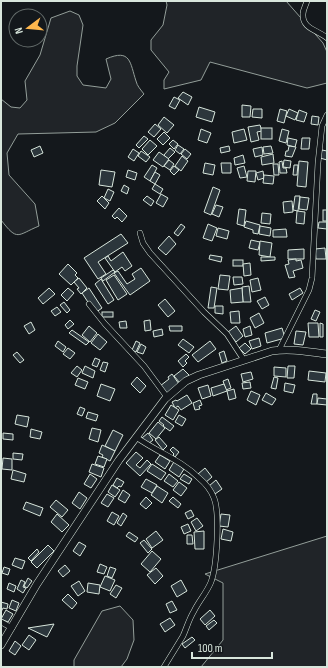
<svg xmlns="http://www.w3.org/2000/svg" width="328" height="668" viewBox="0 0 328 668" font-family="'Sofia Sans Condensed',sans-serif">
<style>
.green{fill:#202428;stroke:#939e99}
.building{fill:#2c363c;stroke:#d8e6dc}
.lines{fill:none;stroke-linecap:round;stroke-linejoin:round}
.street-casing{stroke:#d8e6dc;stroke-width:6}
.secondary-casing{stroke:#d8e6dc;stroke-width:8}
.street{stroke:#14181c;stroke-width:5}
.secondary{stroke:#14181c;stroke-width:7}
</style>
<rect width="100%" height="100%" fill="#14181c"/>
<g class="green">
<path d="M 166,1 L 286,1 L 323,43 L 327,52 L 327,83 L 307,88 L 210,62 L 201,80 L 164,89 L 164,80 L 169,72 L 151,50 L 151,40 L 163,25 L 167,5 Z"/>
<path d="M 70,11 L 79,15 L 83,25 L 77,66 L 77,76 L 83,85 L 106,88 L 111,79 L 106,59 C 131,48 130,63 136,81 C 137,86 141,90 144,94 L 115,123 L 96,132 L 18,134 L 7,153 L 9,175 L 35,204 L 39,226 C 17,235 18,242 1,220 L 1,99 L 11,107 L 20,108 L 27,100 L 25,81 L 40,55 L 51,18 Z"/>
<path d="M 327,536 L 327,667 L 201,667 L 223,640 L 223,583 L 205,574 Z"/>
<path d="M 120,606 L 133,620 L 134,640 L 127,659 L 121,667 L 74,667 L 74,660 L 102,611 Z"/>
</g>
<g class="building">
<path d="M 183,92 L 192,97 L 188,105 L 178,98 Z"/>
<path d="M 174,97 L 180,100 L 175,109 L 169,106 Z"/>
<path d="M 242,105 L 251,106 L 250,117 L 242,117 Z"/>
<path d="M 199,107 L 215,112 L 212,122 L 196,117 Z"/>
<path d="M 253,109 L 262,109 L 262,118 L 252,117 Z"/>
<path d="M 280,109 L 287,111 L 284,123 L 277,121 Z"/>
<path d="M 289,109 L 298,113 L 295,120 L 286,116 Z"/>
<path d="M 299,110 L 307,113 L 304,122 L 296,120 Z"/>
<path d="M 312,116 L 319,117 L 318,125 L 311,124 Z"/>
<path d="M 164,117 L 174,125 L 167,133 L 158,125 Z"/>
<path d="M 155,124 L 161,129 L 154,137 L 148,132 Z"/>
<path d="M 260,125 L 262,131 L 257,132 L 259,140 L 251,142 L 248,127 Z"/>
<rect x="261" y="128" width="11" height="11"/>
<path d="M 201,129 L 211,133 L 207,143 L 198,140 Z"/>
<path d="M 244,129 L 247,140 L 234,143 L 232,132 Z"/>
<path d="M 282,129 L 289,131 L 286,143 L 279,141 Z"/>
<path d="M 164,132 L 170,138 L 163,145 L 157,139 Z"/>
<path d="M 144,136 L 148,139 L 139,148 L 136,145 Z"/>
<path d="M 288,138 L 297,140 L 295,147 L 287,145 Z"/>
<path d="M 302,138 L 310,138 L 309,149 L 301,149 Z"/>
<path d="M 150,140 L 157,146 L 148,155 L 142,149 Z"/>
<path d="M 173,140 L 178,144 L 174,149 L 169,144 Z"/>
<path d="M 178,145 L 184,149 L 180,154 L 175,150 Z"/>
<path d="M 40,146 L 43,153 L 34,157 L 31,150 Z"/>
<path d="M 229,146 L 230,151 L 221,153 L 220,148 Z"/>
<path d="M 271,146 L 273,153 L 264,154 L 263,147 Z"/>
<path d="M 289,146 L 296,147 L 292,157 L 285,156 L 286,151 L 288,151 Z"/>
<path d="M 262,147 L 263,155 L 255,157 L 253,149 Z"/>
<path d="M 170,148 L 175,152 L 168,159 L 164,155 Z"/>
<path d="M 133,149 L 139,153 L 134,161 L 128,157 Z"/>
<path d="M 185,149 L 191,154 L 187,159 L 181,154 Z"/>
<path d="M 322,150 L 327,151 L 327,160 L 320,158 Z"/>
<path d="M 141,151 L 150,157 L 146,162 L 138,156 Z"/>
<path d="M 159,152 L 169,159 L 163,167 L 153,160 Z"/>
<path d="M 273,154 L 274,163 L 262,165 L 261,157 Z"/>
<path d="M 243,155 L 245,163 L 235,165 L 234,158 Z"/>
<path d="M 182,156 L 188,161 L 181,171 L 175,166 Z"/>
<path d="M 169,160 L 174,164 L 170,170 L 164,166 Z"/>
<path d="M 284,160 L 291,161 L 290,168 L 283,167 Z"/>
<path d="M 282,161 L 283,168 L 286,168 L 287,173 L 280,173 L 279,162 Z"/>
<path d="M 299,161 L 308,162 L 306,187 L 297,186 Z"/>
<path d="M 205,163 L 215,165 L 213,175 L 203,173 Z"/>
<path d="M 221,163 L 231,163 L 231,173 L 222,173 Z"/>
<path d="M 273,164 L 278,164 L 279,175 L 274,175 Z"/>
<path d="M 152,165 L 157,168 L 150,181 L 144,177 Z"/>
<path d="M 294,165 L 298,165 L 297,175 L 293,175 Z"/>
<path d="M 174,166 L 179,170 L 174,175 L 170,171 Z"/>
<path d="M 244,166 L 247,177 L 240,178 L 237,168 Z"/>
<path d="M 101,170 L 115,172 L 112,187 L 99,185 Z"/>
<path d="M 128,170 L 137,173 L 135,180 L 126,177 Z"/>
<path d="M 248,171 L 256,171 L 255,182 L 247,181 Z"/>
<path d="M 263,171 L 264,178 L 258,180 L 256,173 Z"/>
<path d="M 155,172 L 160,175 L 155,184 L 150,181 Z"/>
<path d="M 264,175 L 274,176 L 273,184 L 263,183 Z"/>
<path d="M 155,184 L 163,189 L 160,194 L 152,189 Z"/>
<path d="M 124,185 L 129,188 L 127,194 L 121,191 Z"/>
<path d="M 213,187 L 220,190 L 211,215 L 204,212 Z"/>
<path d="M 108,189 L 114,192 L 110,201 L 104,198 Z"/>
<path d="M 161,194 L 168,198 L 163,207 L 156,203 Z"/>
<path d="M 102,196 L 109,203 L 105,209 L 97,201 Z"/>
<path d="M 147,196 L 154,201 L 151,206 L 143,200 Z"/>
<path d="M 295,196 L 300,196 L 298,211 L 293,210 Z"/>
<path d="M 300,197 L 309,198 L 307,210 L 299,209 Z"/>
<path d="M 292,201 L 293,212 L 284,213 L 283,202 Z"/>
<path d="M 216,205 L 223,207 L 219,217 L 212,214 Z"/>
<path d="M 119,208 L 127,216 L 122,222 L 117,217 L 115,219 L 112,216 Z"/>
<path d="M 239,209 L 246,210 L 244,226 L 237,224 Z"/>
<rect x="323" y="210" width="4" height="11"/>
<path d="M 297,211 L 305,212 L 304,224 L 296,223 Z"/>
<path d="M 262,213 L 271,214 L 270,224 L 261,223 Z"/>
<path d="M 246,221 L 260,225 L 258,234 L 253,233 L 253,230 L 244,227 Z"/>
<path d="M 319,222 L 327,222 L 327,229 L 318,228 Z"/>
<path d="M 181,224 L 185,227 L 178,236 L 174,233 Z"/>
<path d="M 208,224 L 217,228 L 212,241 L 203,238 Z"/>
<path d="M 260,226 L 271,228 L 270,236 L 259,234 Z"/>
<path d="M 218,228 L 229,231 L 227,239 L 216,236 Z"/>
<path d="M 286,229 L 287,237 L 273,237 L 273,230 Z"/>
<path d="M 121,234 L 128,243 L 98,262 L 106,274 L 98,279 L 84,258 Z"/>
<path d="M 169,236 L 176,244 L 166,255 L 158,248 Z"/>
<path d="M 251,240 L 260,242 L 258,250 L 249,248 Z"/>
<path d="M 260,241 L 272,243 L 270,257 L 259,255 Z"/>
<path d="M 325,248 L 326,259 L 316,259 L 315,249 Z"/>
<path d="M 304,249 L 304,259 L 288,259 L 288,250 Z"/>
<path d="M 123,252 L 132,266 L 125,271 L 122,267 L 115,272 L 105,258 L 108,256 L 111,261 Z"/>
<path d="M 210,255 L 222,257 L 221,262 L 209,259 Z"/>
<path d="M 261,257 L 275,257 L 275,260 L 261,261 Z"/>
<path d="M 296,259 L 296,261 L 301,260 L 303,268 L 293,271 L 295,277 L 289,278 L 285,265 L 289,264 L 288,260 Z"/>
<rect x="233" y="260" width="10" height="6"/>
<path d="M 250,263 L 251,275 L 244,276 L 243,264 Z"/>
<path d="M 68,264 L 77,273 L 75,275 L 78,278 L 71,285 L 59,274 Z"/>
<path d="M 141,268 L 150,281 L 130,295 L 114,273 L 118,271 L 127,284 L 135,279 L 132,274 Z"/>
<path d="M 113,270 L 115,272 L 103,281 L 101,278 Z"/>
<path d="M 114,275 L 127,294 L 118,300 L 106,280 Z"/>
<path d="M 220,275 L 230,276 L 228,290 L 218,289 Z"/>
<path d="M 233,277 L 242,277 L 243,284 L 234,285 Z"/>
<path d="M 79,278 L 87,288 L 81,294 L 77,289 L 79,288 L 74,282 Z"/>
<path d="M 258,278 L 261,290 L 252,292 L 250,280 Z"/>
<path d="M 101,279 L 114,300 L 108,304 L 95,284 Z"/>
<path d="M 249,286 L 251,302 L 243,302 L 242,287 Z"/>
<path d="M 211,287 L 217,288 L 214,308 L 208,308 Z"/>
<path d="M 49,288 L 55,294 L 43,304 L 38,298 Z"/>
<path d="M 68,288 L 74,293 L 67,301 L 61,295 Z"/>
<path d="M 89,288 L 102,308 L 95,313 L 82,293 Z"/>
<path d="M 242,288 L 243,302 L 231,303 L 230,290 Z"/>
<path d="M 300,288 L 303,293 L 292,300 L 289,294 Z"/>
<path d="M 265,297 L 269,305 L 262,309 L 257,301 Z"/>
<path d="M 165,299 L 175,311 L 168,317 L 158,305 Z"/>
<path d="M 64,302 L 70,310 L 67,313 L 60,305 Z"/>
<path d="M 215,306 L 223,306 L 223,314 L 215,313 Z"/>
<path d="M 57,307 L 61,312 L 55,316 L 51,311 Z"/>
<path d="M 315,310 L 320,312 L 316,321 L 311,319 Z"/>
<path d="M 239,311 L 240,323 L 231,323 L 230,312 Z"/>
<rect x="102" y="312" width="11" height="5"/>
<path d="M 259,313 L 264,323 L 255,328 L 250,318 Z"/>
<path d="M 70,320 L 74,324 L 68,329 L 65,325 Z"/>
<path d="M 150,320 L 151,330 L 145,331 L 144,321 Z"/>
<path d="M 126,321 L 127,328 L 120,328 L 119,322 Z"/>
<path d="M 31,322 L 35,330 L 29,334 L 24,326 Z"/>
<path d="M 308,323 L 318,323 L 319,337 L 309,337 Z"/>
<path d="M 320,323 L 323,324 L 323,337 L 320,337 Z"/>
<path d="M 89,326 L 97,333 L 90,342 L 82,335 Z"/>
<path d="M 169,326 L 182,326 L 182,331 L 170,331 Z"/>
<path d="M 236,326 L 243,336 L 236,342 L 228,332 Z"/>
<path d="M 250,326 L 252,335 L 245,337 L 243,329 Z"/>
<path d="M 282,328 L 285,338 L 267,343 L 265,333 Z"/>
<path d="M 162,329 L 163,335 L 154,337 L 153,331 Z"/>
<path d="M 72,330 L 89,342 L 86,345 L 69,333 Z"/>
<path d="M 296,331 L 306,332 L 303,345 L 294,344 Z"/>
<path d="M 98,334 L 107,342 L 100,350 L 91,343 Z"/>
<path d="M 259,338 L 261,346 L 252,349 L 249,341 Z"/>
<path d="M 183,339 L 194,347 L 189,353 L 178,345 Z"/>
<path d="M 58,341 L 66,347 L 63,352 L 55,346 Z"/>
<path d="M 136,341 L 140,343 L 136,352 L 132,350 Z"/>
<path d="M 210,341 L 216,349 L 198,362 L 192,355 Z"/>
<path d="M 245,343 L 251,349 L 245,354 L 239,348 Z"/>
<path d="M 141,344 L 146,347 L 143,354 L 137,352 Z"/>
<path d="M 68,348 L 75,353 L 70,359 L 63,354 Z"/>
<path d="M 224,351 L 227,361 L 222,363 L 219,353 Z"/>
<path d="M 17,352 L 24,360 L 20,363 L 13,355 Z"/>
<path d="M 186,354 L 189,357 L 185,361 L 187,363 L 183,367 L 178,361 Z"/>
<path d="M 95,358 L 100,360 L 97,367 L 92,365 Z"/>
<path d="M 103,362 L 108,363 L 105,372 L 100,370 Z"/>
<path d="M 77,366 L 82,370 L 77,377 L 71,373 Z"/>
<path d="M 85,366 L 95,371 L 93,378 L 82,373 Z"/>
<path d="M 288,366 L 295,366 L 294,378 L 287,378 Z"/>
<path d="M 274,367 L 286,368 L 286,377 L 274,376 Z"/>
<path d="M 183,369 L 189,375 L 180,383 L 174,376 Z"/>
<path d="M 309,371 L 326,373 L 325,382 L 308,380 Z"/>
<path d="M 251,372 L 253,379 L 243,382 L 241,374 Z"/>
<path d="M 172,374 L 179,384 L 166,394 L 160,386 L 169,379 L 168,377 Z"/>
<path d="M 137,377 L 146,386 L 140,393 L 131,384 Z"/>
<path d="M 274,377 L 278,378 L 276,389 L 271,388 Z"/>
<path d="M 78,378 L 88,382 L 85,389 L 75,385 Z"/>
<path d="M 228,379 L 231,388 L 226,390 L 223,381 Z"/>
<path d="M 250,382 L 251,388 L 243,389 L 242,383 Z"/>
<path d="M 285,383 L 295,385 L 293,393 L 284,391 Z"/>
<path d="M 101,384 L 115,389 L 110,401 L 97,396 Z"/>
<path d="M 224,384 L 227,391 L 213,396 L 211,388 Z"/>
<path d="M 208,385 L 211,396 L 202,399 L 198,388 Z"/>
<path d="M 234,389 L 236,398 L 229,400 L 227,391 Z"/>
<path d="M 251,391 L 260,395 L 256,405 L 247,400 Z"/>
<path d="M 266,393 L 276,399 L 272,405 L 262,400 Z"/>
<path d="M 313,394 L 317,394 L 317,404 L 311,404 Z"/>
<path d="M 187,395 L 192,403 L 181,410 L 178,406 L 175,408 L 172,402 L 176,400 L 177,401 Z"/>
<path d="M 318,398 L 327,399 L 327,405 L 317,404 Z"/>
<path d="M 200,400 L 202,405 L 199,406 L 200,409 L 195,410 L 193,403 Z"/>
<path d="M 171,405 L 179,410 L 173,420 L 165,415 Z"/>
<path d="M 80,407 L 85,409 L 82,416 L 77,414 Z"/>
<path d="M 88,412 L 98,415 L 96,421 L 86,418 Z"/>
<path d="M 17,415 L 29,417 L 27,427 L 15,424 Z"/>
<path d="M 179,415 L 186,419 L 182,426 L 175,422 Z"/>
<path d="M 162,417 L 174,426 L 170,431 L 163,426 L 164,425 L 159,421 Z"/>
<path d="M 158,422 L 165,428 L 156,439 L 149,433 Z"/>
<path d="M 92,428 L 101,430 L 98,442 L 89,439 Z"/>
<path d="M 31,429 L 42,432 L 40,439 L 30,437 Z"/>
<path d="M 113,430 L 123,435 L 115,451 L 105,446 Z"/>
<path d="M 3,433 L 13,434 L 13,440 L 3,439 Z"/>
<path d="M 148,433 L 153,440 L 148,444 L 142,438 Z"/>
<path d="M 159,437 L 167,446 L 163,450 L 155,440 Z"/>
<path d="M 102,445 L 115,451 L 110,461 L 102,457 L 103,455 L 99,453 Z"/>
<path d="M 173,447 L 179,452 L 175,457 L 173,455 L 174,454 L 170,450 Z"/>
<path d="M 136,452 L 143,458 L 136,465 L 140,468 L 147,460 L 151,464 L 140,476 L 126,463 Z"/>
<path d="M 13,453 L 23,454 L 22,460 L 13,459 Z"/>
<path d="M 160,455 L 170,461 L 165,469 L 155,462 Z"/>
<path d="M 98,456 L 107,459 L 104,467 L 95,464 Z"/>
<path d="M 3,458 L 12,459 L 12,470 L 2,469 Z"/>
<path d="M 175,460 L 178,462 L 177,464 L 184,469 L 179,477 L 169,470 Z"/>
<path d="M 92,464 L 104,468 L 101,477 L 89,472 Z"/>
<path d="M 152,464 L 166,473 L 161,480 L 147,471 Z"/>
<path d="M 205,468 L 212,477 L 205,483 L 198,474 Z"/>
<path d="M 13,470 L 26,474 L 24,482 L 11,479 Z"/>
<path d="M 90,474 L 97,479 L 91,488 L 84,484 Z"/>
<path d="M 169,474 L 178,481 L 173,487 L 164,481 Z"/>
<path d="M 184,474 L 192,479 L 189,484 L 180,479 Z"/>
<path d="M 117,478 L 124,482 L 121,487 L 119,486 L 117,488 L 113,485 Z"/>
<path d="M 146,479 L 157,485 L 152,493 L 141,487 Z"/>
<path d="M 216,480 L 222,489 L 215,494 L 209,486 Z"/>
<path d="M 179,482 L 187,488 L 181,496 L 173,490 Z"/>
<path d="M 112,485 L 120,490 L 115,497 L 108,492 Z"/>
<path d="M 157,486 L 168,493 L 162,503 L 151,495 Z"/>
<path d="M 123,490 L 130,495 L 125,503 L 118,499 Z"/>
<path d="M 79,492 L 87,498 L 80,509 L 72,503 Z"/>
<path d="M 107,494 L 114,498 L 108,507 L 101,503 Z"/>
<path d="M 146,497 L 152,503 L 146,509 L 140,504 Z"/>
<path d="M 173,497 L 181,504 L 178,508 L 169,501 Z"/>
<path d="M 56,500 L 68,510 L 62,517 L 50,507 Z"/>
<path d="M 26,502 L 43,508 L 40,516 L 23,509 Z"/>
<path d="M 191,510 L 194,516 L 188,519 L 185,513 Z"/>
<path d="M 112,512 L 119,516 L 114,525 L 107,521 Z"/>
<path d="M 123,513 L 127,516 L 121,526 L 117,523 Z"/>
<path d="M 57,514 L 69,525 L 62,532 L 51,522 Z"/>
<path d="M 221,514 L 230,515 L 228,527 L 219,526 Z"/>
<path d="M 197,518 L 203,526 L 196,531 L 191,522 Z"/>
<path d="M 188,524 L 191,531 L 184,534 L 181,527 Z"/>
<path d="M 223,529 L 233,532 L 231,541 L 221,539 Z"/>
<path d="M 156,531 L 163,540 L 152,548 L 146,539 Z"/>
<path d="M 204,531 L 204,549 L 195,549 L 194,532 Z"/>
<path d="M 129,532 L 138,538 L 135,542 L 126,536 Z"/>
<path d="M 187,535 L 192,535 L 193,544 L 187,544 Z"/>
<path d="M 144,540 L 152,549 L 148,553 L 140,543 Z"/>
<path d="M 79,542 L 86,546 L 80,556 L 73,551 Z"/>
<path d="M 48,545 L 54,551 L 37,568 L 31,562 Z"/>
<path d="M 37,549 L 39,552 L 31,561 L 28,558 Z"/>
<path d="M 152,551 L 161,559 L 150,572 L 141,564 Z"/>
<path d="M 15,558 L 25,561 L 22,569 L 12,565 Z"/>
<path d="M 100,564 L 107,567 L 104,574 L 97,572 Z"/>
<path d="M 65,565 L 70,571 L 63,577 L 58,571 Z"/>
<path d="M 4,567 L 10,569 L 8,575 L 2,573 Z"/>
<path d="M 110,567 L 116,569 L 112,578 L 107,576 Z"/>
<path d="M 156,568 L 163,576 L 155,584 L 147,575 Z"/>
<path d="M 105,576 L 115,580 L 110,591 L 100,587 Z"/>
<path d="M 28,578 L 32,581 L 27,588 L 24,586 Z"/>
<path d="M 21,580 L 25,582 L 23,587 L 26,588 L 23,593 L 17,589 Z"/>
<path d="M 181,580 L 187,591 L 177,597 L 171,586 Z"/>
<path d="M 79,581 L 85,591 L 78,596 L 71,586 Z"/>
<path d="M 9,583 L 16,586 L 14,592 L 7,589 Z"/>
<path d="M 88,583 L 100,585 L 99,594 L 87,592 Z"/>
<path d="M 116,585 L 122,588 L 116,598 L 110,594 Z"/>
<path d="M 68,594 L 77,603 L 72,609 L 62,600 Z"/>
<path d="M 12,600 L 19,603 L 16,611 L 9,608 Z"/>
<path d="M 172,601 L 177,610 L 170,613 L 166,604 Z"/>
<path d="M 1,602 L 8,604 L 7,609 L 3,608 L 1,612 Z"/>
<path d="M 6,610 L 13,614 L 8,622 L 1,619 Z"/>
<path d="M 210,610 L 215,616 L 205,625 L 200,619 Z"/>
<path d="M 170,618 L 175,625 L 165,632 L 160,624 Z"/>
<path d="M 214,620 L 217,623 L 209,630 L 206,626 Z"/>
<path d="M 54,624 L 47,637 L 28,628 Z"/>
<path d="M 29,635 L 36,640 L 29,650 L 22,645 Z"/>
<path d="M 192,637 L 195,640 L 185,648 L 182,644 Z"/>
<path d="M 15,641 L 21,646 L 15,655 L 9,651 Z"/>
</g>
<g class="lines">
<defs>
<g id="street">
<path d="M 307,1 C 306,5 303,9 303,14 C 302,29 318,30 327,38"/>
<path d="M 140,233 L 143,243 L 150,253 L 204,312 L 227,334 L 244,360"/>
<path d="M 89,304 L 105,324 L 144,366 L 167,397"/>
<path d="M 279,350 L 309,290 L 312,278 L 318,163 L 322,126 L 327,115"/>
<path d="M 136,437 C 157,452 181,460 199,478 C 205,483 211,490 214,498 C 220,513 217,566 211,582 C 207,592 199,601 194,611 C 189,619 187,627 183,636 C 177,646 170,657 164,667"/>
<path d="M 1,622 L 12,628"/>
</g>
<path id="secondary" d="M 1,645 L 37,584 L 119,460 L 165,399 L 186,381 L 199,375 L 272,351 C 291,348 309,352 327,354"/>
</defs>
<use href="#street" class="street-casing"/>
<use href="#secondary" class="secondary-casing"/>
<use href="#street" class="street"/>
<use href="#secondary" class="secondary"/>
</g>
<rect width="328" height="668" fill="none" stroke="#d8e6dc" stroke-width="4"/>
<g transform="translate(28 28) rotate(254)"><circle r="19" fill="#14181c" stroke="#626a69"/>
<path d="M0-3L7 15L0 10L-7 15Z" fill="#ffb74d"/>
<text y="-6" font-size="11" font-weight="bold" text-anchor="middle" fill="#d8e6dc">N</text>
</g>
<path d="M192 652v6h80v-6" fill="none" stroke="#d8e6dc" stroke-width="2"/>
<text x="198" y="652" font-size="12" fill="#d8e6dc" stroke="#14181c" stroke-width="3" paint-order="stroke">100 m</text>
</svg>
